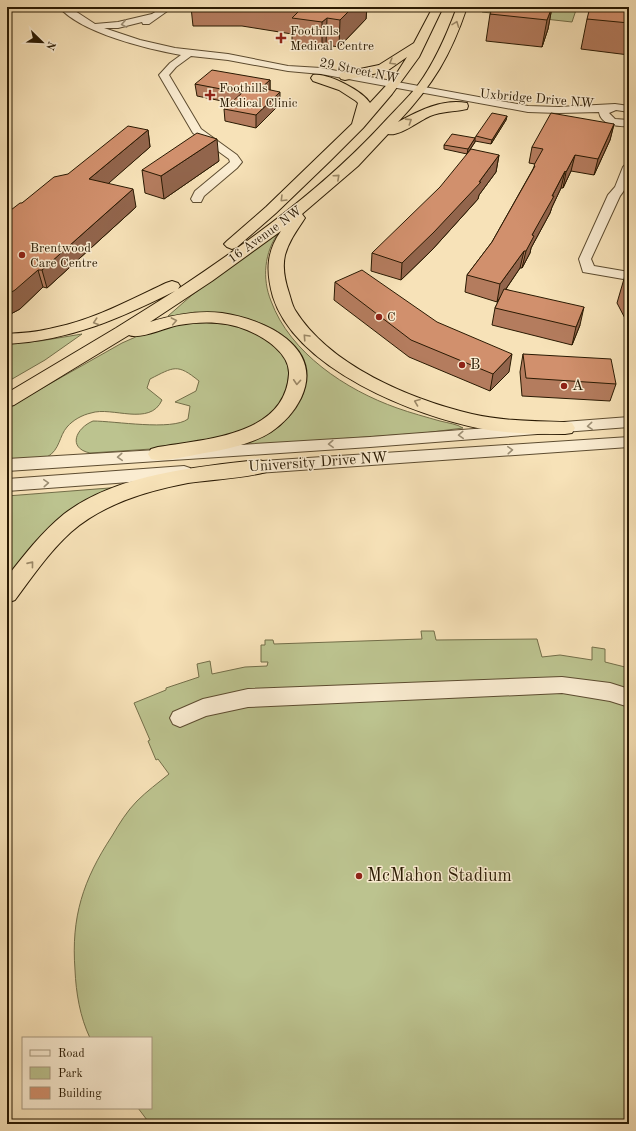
<svg xmlns="http://www.w3.org/2000/svg" width="636" height="1131" viewBox="0 0 636 1131" font-family="'Old Standard TT',serif">
<style>
.green{fill:#bcc38f;stroke:#736e49}
.lines{fill:none;stroke-linecap:round;stroke-linejoin:round}
.minor-casing{stroke:#5d4c30;stroke-width:2}
.highway-casing{stroke:#2a1a03;stroke-width:2}
.minor{fill:#faecd1;fill-rule:evenodd}
.highway{fill:#f7e2b8;fill-rule:evenodd}
.wall{fill:#b47c5e;stroke:#2a1a03}
.shaded-wall{fill:#92654c;stroke:#2a1a03}
.building{fill:#d1906d;stroke:#2a1a03}
.oneway{stroke:#9c8e74}
.oneway2{stroke:#9b8867}
.poi-dot{fill:#8f2418;stroke:#faecd1;stroke-width:1.5}
.labels{text-anchor:middle;dominant-baseline:central;stroke-width:3;stroke-linejoin:round;paint-order:stroke}
.far-poi-label{font-size:13px;fill:#2a1a03;stroke:#faecd1;text-anchor:start}
.far-street-label{font-size:13px;fill:#2a1a03;stroke:#faecd1}
.poi-label{font-size:15px;fill:#2a1a03;stroke:#faecd1;text-anchor:start}
.street-label{font-size:15px;fill:#2a1a03;stroke:#faecd1}
.near-poi-label{font-size:18px;fill:#2a1a03;stroke:#faecd1;text-anchor:start}
</style>
<rect width="100%" height="100%" fill="#f7e2b8"/>
<filter id="stains"><feTurbulence type="fractalNoise" baseFrequency=".005" numOctaves="4"/><feColorMatrix values="0 0 0 0 .2 0 0 0 0 .09 0 0 0 0 .02 0 0 0 .5 -.17"/></filter>
<radialGradient id="worn" r=".72"><stop offset=".6" stop-color="#630" stop-opacity="0"/><stop offset="1" stop-color="#630" stop-opacity=".3"/></radialGradient>
<g class="green">
<path d="M 483,7 L 577,7 L 572,22 L 482,12 Z"/>
<path d="M 279,232 C 264,252 262,279 271,301 C 290,353 346,390 397,408 C 411,413 426,417 440,421 C 448,423 457,424 463,428 L 424,433 L 235,446 C 249,441 265,437 277,428 C 320,395 314,346 265,325 C 243,316 216,313 193,314 C 185,314 176,316 168,316 L 192,295 Z"/>
<path d="M 183,322 L 218,322 L 242,326 L 278,345 L 291,365 L 284,403 L 241,435 L 151,449 L 90,453 C 67,448 76,428 93,421 C 115,421 172,431 188,419 L 190,406 L 175,402 L 196,391 L 199,381 C 177,363 174,367 150,379 L 147,388 L 162,400 C 150,427 112,406 91,413 C 82,415 73,420 67,427 C 59,436 60,450 47,457 C 35,462 19,460 7,461 L 7,408 L 122,343 L 147,332 Z"/>
<path d="M 82,334 L 45,360 L 7,382 L 7,343 L 40,341 Z"/>
<path d="M 122,487 L 7,584 L 7,496 Z"/>
<path d="M 421,631 L 434,631 L 436,640 L 537,639 L 542,657 L 560,655 L 592,660 L 592,647 L 605,649 L 605,662 L 629,668 L 629,1124 L 150,1124 L 138,1108 L 151,1108 L 151,1038 L 90,1038 C 80,1017 76,993 75,970 C 71,917 83,880 112,836 C 119,824 127,811 137,801 C 147,791 158,783 169,774 L 158,759 L 156,760 L 148,741 L 150,740 L 134,703 L 166,690 L 166,688 L 199,677 L 197,664 L 210,661 L 212,674 L 245,667 L 267,666 L 268,662 L 261,662 L 261,645 L 265,645 L 265,640 L 273,640 L 274,644 L 422,639 Z"/>
</g>
<g class="lines">
<defs>
<g id="minor">
<path d="M 59,7 L 69,7 L 95,24 L 118,22 L 152,14 L 163,7 L 173,7 L 149,24 L 143,24 L 142,22 L 118,28 L 104,28 L 140,40 L 175,48 L 228,54 L 288,66 L 321,68 L 528,106 L 559,107 L 615,104 L 629,106 L 629,112 L 616,110 L 609,113 L 615,119 L 629,120 L 629,126 C 618,127 601,125 599,112 L 559,113 L 528,112 L 321,74 L 288,71 L 228,60 L 191,56 L 176,67 L 169,75 L 201,129 L 237,155 L 242,162 L 237,168 L 204,196 L 201,202 L 193,202 L 191,199 L 195,191 L 230,162 L 229,159 L 193,133 L 159,75 L 170,63 L 181,55 C 148,49 81,33 59,7 Z"/>
<path d="M 629,164 C 629,177 629,185 620,196 L 591,259 L 594,266 L 629,272 L 629,280 L 583,272 L 579,259 L 608,195 L 615,187 L 623,167 L 625,165 Z"/>
<path d="M 629,417 L 629,427 L 370,447 L 7,471 L 7,459 L 370,437 Z"/>
<path d="M 629,437 L 629,447 L 245,474 L 239,472 L 237,468 L 239,464 L 245,462 Z"/>
<path d="M 184,466 L 190,468 L 192,472 L 190,476 L 184,478 L 7,491 L 7,479 Z"/>
<path d="M 562,677 L 610,683 L 629,689 L 629,707 L 610,701 L 562,693 L 248,707 L 206,716 L 180,727 L 173,724 L 170,718 L 173,712 L 203,699 L 248,689 Z"/>
</g>
<g id="highway">
<path d="M 433,7 L 443,7 L 419,57 L 392,94 L 363,128 L 330,161 L 276,213 L 237,247 L 232,249 L 227,247 L 224,244 L 227,241 L 266,207 L 352,124 L 358,103 L 356,101 L 339,90 L 313,81 L 311,78 L 313,75 C 327,72 363,91 370,103 L 395,76 L 407,57 L 387,71 L 345,80 L 341,79 L 339,76 L 341,73 L 379,65 L 414,43 Z"/>
<path d="M 457,7 L 467,7 C 451,55 433,85 398,122 C 418,111 443,98 467,103 L 468,106 L 467,109 C 454,112 442,111 430,116 C 419,121 399,137 388,134 L 358,166 L 302,214 L 305,218 C 297,230 289,241 285,255 C 282,268 285,281 289,293 C 291,299 292,305 295,310 C 330,366 410,399 472,414 C 502,421 534,421 565,422 L 572,423 L 575,428 L 572,433 L 565,434 C 538,434 510,434 483,429 C 414,416 296,369 273,297 C 266,272 266,252 281,231 L 212,281 L 150,322 C 173,315 198,310 222,313 C 264,319 325,347 301,398 C 294,412 284,423 271,432 C 254,443 231,448 211,452 C 196,454 164,463 151,459 L 148,454 L 151,449 L 158,447 C 205,439 285,436 289,374 C 290,353 264,337 247,330 C 225,321 202,321 179,325 C 166,327 140,340 129,335 L 14,405 L 7,407 L 7,393 L 116,328 L 175,291 C 118,319 72,340 7,344 L 7,334 C 22,333 38,332 53,328 C 93,320 130,300 166,283 L 172,281 L 178,283 L 180,286 L 178,289 C 253,239 326,186 387,119 C 397,108 408,98 418,85 C 435,62 447,34 457,7 Z"/>
<path d="M 259,460 L 266,462 L 269,467 L 266,472 C 241,479 213,479 188,483 C 146,491 103,504 71,532 C 49,552 32,577 15,600 L 7,603 L 7,577 C 24,555 42,532 64,514 C 117,474 195,467 259,460 Z"/>
</g>
</defs>
<use href="#minor" class="minor-casing"/>
<use href="#highway" class="highway-casing"/>
<use href="#minor" class="minor"/>
<use href="#highway" class="highway"/>
</g>
<g class="wall">
<path d="M 191,7 L 367,7 L 366,19 L 339,47 L 326,45 L 322,49 L 292,44 L 292,34 L 242,26 L 193,26 Z"/>
<path d="M 552,7 L 548,29 L 542,47 L 486,41 L 490,14 Z"/>
<path d="M 629,8 L 629,55 L 581,49 L 587,19 Z"/>
<path d="M 270,80 L 270,90 L 280,104 L 256,128 L 225,121 L 224,109 L 232,103 L 197,96 L 195,84 Z"/>
<path d="M 507,116 L 506,120 L 491,144 L 475,141 L 475,142 L 467,154 L 444,149 L 444,145 L 475,138 L 476,136 Z"/>
<path d="M 614,124 L 610,140 L 594,175 L 571,171 L 563,188 L 561,188 L 552,207 L 550,213 L 531,248 L 530,253 L 522,268 L 520,268 L 506,289 L 580,325 L 572,345 L 492,325 L 495,308 L 501,296 L 497,302 L 465,292 L 467,275 L 492,242 L 533,169 L 535,164 L 529,163 L 532,147 Z"/>
<path d="M 148,130 L 150,147 L 108,183 L 136,207 L 47,288 L 43,287 L 20,309 L 7,316 L 7,213 L 22,203 Z"/>
<path d="M 499,155 L 496,172 L 479,195 L 478,199 L 432,250 L 401,280 L 371,271 L 372,253 Z"/>
<path d="M 219,161 L 164,199 L 145,193 L 142,170 Z"/>
<path d="M 628,265 L 629,265 L 629,326 L 617,303 Z"/>
<path d="M 335,282 L 509,372 L 490,391 L 409,357 L 334,300 Z"/>
<path d="M 523,354 L 616,384 L 610,401 L 522,396 L 520,372 Z"/>
</g>
<g class="shaded-wall">
<path d="M 353,7 L 367,7 L 366,19 L 339,47 L 340,20 Z"/>
<path d="M 552,7 L 548,29 L 542,47 L 547,20 Z"/>
<path d="M 327,18 L 326,45 L 322,49 L 322,22 Z"/>
<path d="M 270,80 L 270,92 L 261,88 Z"/>
<path d="M 280,92 L 280,104 L 256,128 L 256,115 Z"/>
<path d="M 507,116 L 506,120 L 491,144 L 492,140 Z"/>
<path d="M 614,124 L 610,140 L 594,175 L 598,159 Z"/>
<path d="M 148,130 L 150,147 L 93,197 L 89,179 Z"/>
<path d="M 475,138 L 475,142 L 467,154 L 468,149 Z"/>
<path d="M 217,139 L 219,161 L 164,199 L 161,176 Z"/>
<path d="M 499,155 L 496,172 L 479,195 L 478,199 L 432,250 L 401,280 L 402,263 L 479,182 Z"/>
<path d="M 575,155 L 571,171 L 563,188 L 566,172 Z"/>
<path d="M 565,171 L 561,188 L 552,207 L 550,213 L 531,248 L 530,253 L 522,268 L 526,251 L 532,235 Z"/>
<path d="M 133,189 L 136,207 L 47,288 L 42,270 Z"/>
<path d="M 524,251 L 520,268 L 497,302 L 500,284 Z"/>
<path d="M 38,270 L 43,287 L 20,309 L 7,316 L 7,295 Z"/>
<path d="M 584,307 L 580,325 L 572,345 L 576,327 Z"/>
<path d="M 512,354 L 509,372 L 490,391 L 493,374 Z"/>
</g>
<g class="building">
<path d="M 286,7 L 353,7 L 340,20 L 327,18 L 322,22 L 292,18 L 301,9 Z"/>
<path d="M 493,7 L 552,7 L 547,20 L 490,14 Z"/>
<path d="M 590,7 L 617,7 L 629,8 L 629,23 L 587,19 Z"/>
<path d="M 212,70 L 270,80 L 261,88 L 280,92 L 256,115 L 224,109 L 242,93 L 195,84 Z"/>
<path d="M 492,113 L 507,116 L 492,140 L 476,136 Z"/>
<path d="M 551,113 L 614,124 L 598,159 L 575,155 L 566,172 L 565,171 L 552,196 L 554,196 L 532,235 L 534,236 L 526,251 L 524,251 L 500,284 L 467,275 L 492,242 L 535,166 L 534,165 L 543,149 L 532,147 Z"/>
<path d="M 128,126 L 148,130 L 89,179 L 133,189 L 42,270 L 38,270 L 15,290 L 7,295 L 7,213 L 20,203 L 22,203 L 54,177 L 68,174 Z"/>
<path d="M 197,133 L 217,139 L 161,176 L 142,170 Z"/>
<path d="M 452,134 L 475,138 L 468,149 L 444,145 Z"/>
<path d="M 471,149 L 499,155 L 479,182 L 481,182 L 434,232 L 402,263 L 372,253 L 440,187 Z"/>
<path d="M 362,270 L 437,322 L 512,354 L 493,374 L 411,340 L 335,282 Z"/>
<path d="M 504,289 L 584,307 L 576,327 L 495,308 Z"/>
<path d="M 523,354 L 611,359 L 616,384 L 526,378 Z"/>
</g>
<defs><path id="oneway-chevron" d="M-2-3.5L2.5 0L-2 3.5" fill="none" stroke-width="1.6" stroke-linecap="round" stroke-linejoin="round"/></defs>
<g class="oneway">
<use href="#oneway-chevron" transform="translate(124 24) rotate(170)"/>
<use href="#oneway-chevron" transform="translate(590 426) rotate(175)"/>
<use href="#oneway-chevron" transform="translate(461 435) rotate(176)"/>
<use href="#oneway-chevron" transform="translate(331 444) rotate(177)"/>
<use href="#oneway-chevron" transform="translate(510 450) rotate(-4)"/>
<use href="#oneway-chevron" transform="translate(120 457) rotate(176)"/>
<use href="#oneway-chevron" transform="translate(46 483) rotate(-4)"/>
</g>
<g class="oneway2">
<use href="#oneway-chevron" transform="translate(456 24) rotate(-69)"/>
<use href="#oneway-chevron" transform="translate(392 62) rotate(149)"/>
<use href="#oneway-chevron" transform="translate(409 121) rotate(-33)"/>
<use href="#oneway-chevron" transform="translate(337 177) rotate(-42)"/>
<use href="#oneway-chevron" transform="translate(283 199) rotate(135)"/>
<use href="#oneway-chevron" transform="translate(174 321) rotate(-11)"/>
<use href="#oneway-chevron" transform="translate(96 322) rotate(162)"/>
<use href="#oneway-chevron" transform="translate(306 337) rotate(-133)"/>
<use href="#oneway-chevron" transform="translate(297 382) rotate(94)"/>
<use href="#oneway-chevron" transform="translate(417 402) rotate(-159)"/>
<use href="#oneway-chevron" transform="translate(31 564) rotate(-51)"/>
</g>
<g class="poi-dot">
<path d="M279 32h4v4h4v4h-4v4h-4v-4h-4v-4h4z"/>
<path d="M208 89h4v4h4v4h-4v4h-4v-4h-4v-4h4z"/>
<circle cx="22" cy="255" r="4"/>
<circle cx="379" cy="317" r="4"/>
<circle cx="462" cy="365" r="4"/>
<circle cx="564" cy="386" r="4"/>
<circle cx="359" cy="876" r="4"/>
</g>
<g class="labels">
<g class="far-poi-label">
<text x="290" y="31">Foothills<tspan x="290" dy="15">Medical Centre</tspan></text>
<text x="219" y="88">Foothills<tspan x="219" dy="15">Medical Clinic</tspan></text>
<text x="30" y="248">Brentwood<tspan x="30" dy="15">Care Centre</tspan></text>
<text x="387" y="317">C</text>
</g>
<g class="far-street-label">
<text transform="translate(359 71) rotate(12)">29 Street NW</text>
<text transform="translate(537 99) rotate(5)">Uxbridge Drive NW</text>
<text transform="translate(265 235) rotate(-36)">16 Avenue NW</text>
</g>
<g class="poi-label">
<text x="470" y="365">B</text>
<text x="572" y="386">A</text>
</g>
<g class="street-label">
<text transform="translate(318 463) rotate(-4)">University Drive NW</text>
</g>
<g class="near-poi-label">
<text x="367" y="876">McMahon Stadium</text>
</g>
</g>
<rect width="636" height="1131" fill="none" stroke="#f7e2b8" stroke-width="24"/>
<rect x="8" y="8" width="620" height="1115" fill="none" stroke="#2a1a03" stroke-width="2"/>
<rect x="12" y="12" width="612" height="1107" fill="none" stroke="#2a1a03"/>
<rect x="22" y="1037" width="130" height="72" fill="#faecd1" stroke="#a7987f"/>
<rect x="30" y="1050" width="20" height="6" fill="#faecd1" stroke="#a7987f"/>
<text x="58" y="1057" font-size="12" fill="#2a1a03">Road</text>
<rect x="30" y="1067" width="20" height="12" fill="#bcc38f" stroke="#a7987f"/>
<text x="58" y="1077" font-size="12" fill="#2a1a03">Park</text>
<rect x="30" y="1087" width="20" height="12" fill="#d1906d" stroke="#a7987f"/>
<text x="58" y="1097" font-size="12" fill="#2a1a03">Building</text>
<g transform="translate(42 42) rotate(113)" stroke="#faecd1" stroke-width="3" paint-order="stroke">
<path d="M0-3L7 15L0 10L-7 15Z" fill="#2a1a03"/>
<text y="-6" font-size="11" font-weight="bold" text-anchor="middle" fill="#2a1a03">N</text>
</g>
<rect width="100%" height="100%" filter="url(#stains)"/>
<rect width="100%" height="100%" fill="url(#worn)"/>
</svg>
